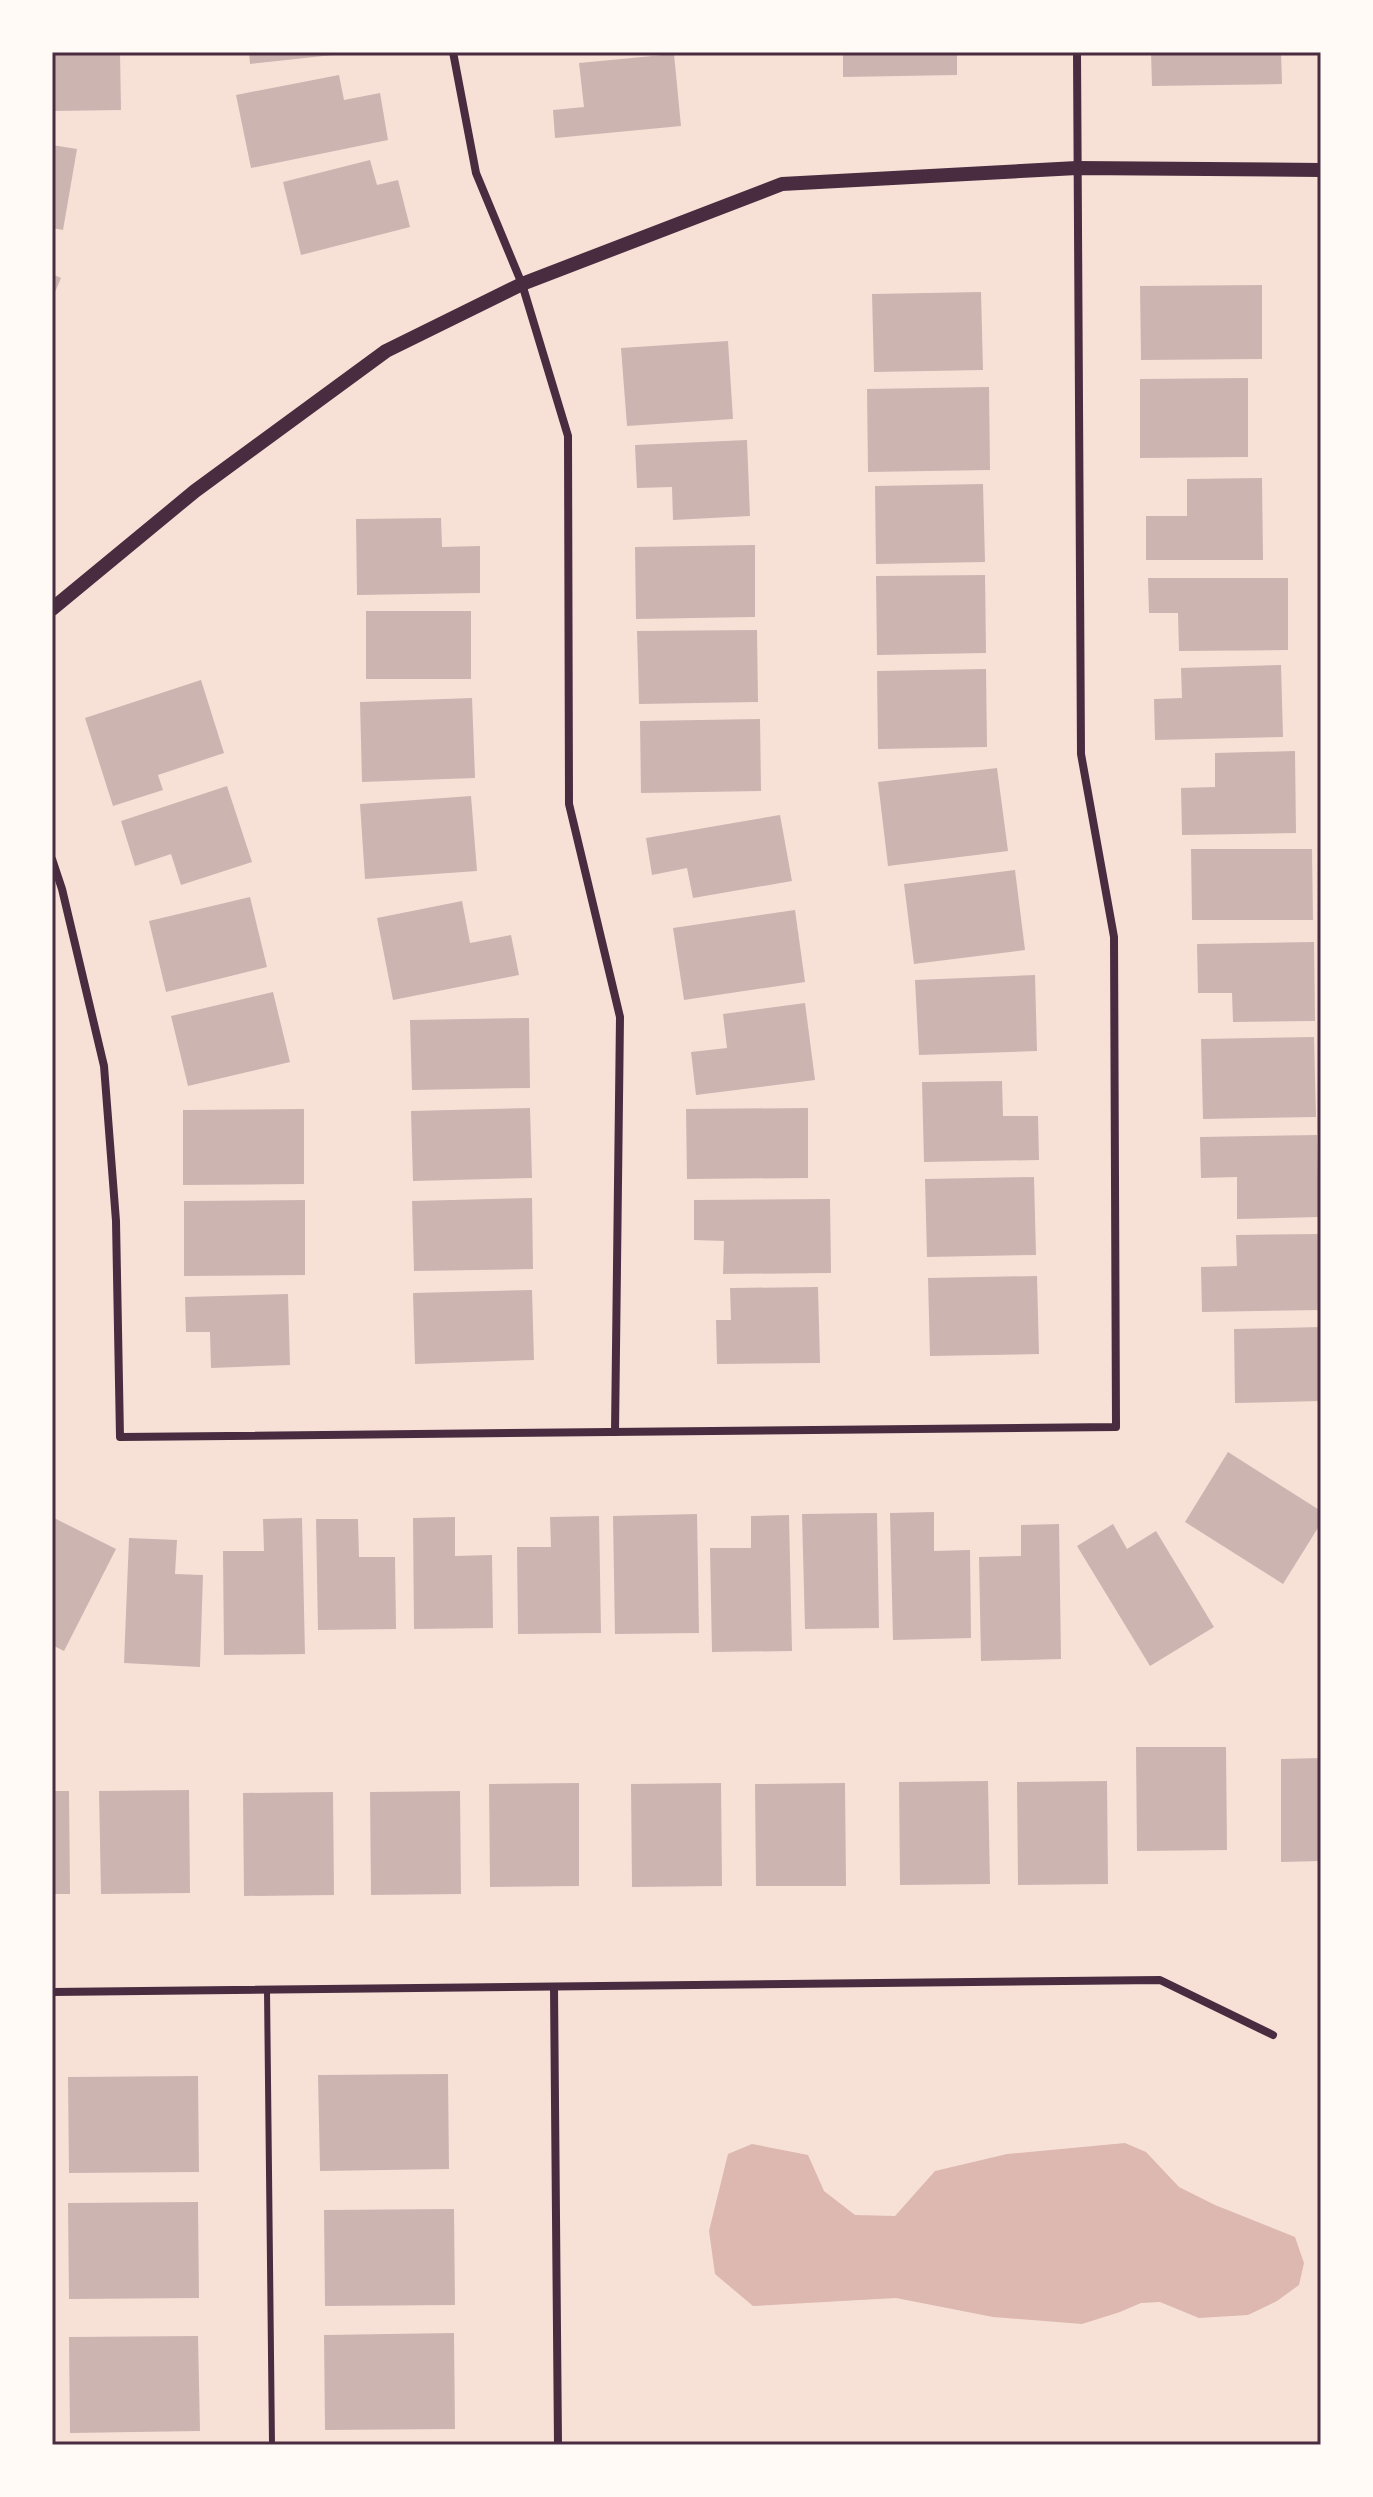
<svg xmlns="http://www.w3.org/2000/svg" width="1373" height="2497" viewBox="0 0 1373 2497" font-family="Jost,sans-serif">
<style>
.water{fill:#dcb8b0}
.building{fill:#ccb4b1}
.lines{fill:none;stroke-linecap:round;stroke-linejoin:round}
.service{stroke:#4a2c40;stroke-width:6}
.minor{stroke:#4a2c40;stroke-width:8}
.tertiary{stroke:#4a2c40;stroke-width:14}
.neatline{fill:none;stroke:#4a2c40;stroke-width:3}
</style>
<rect width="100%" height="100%" fill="#f7e1d7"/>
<path class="water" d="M 1125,2143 L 1146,2152 L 1179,2187 L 1215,2205 L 1295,2237 L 1304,2263 L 1299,2285 L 1277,2301 L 1248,2315 L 1199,2318 L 1160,2302 L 1141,2303 L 1120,2312 L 1082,2324 L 993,2317 L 896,2298 L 753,2306 L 715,2274 L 709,2231 L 728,2154 L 752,2144 L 808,2155 L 824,2191 L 855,2215 L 895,2216 L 935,2171 L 1007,2154 Z"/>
<g class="building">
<path d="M 52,52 L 120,52 L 121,110 L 52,111 Z"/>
<path d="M 249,52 L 342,52 L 342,54 L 250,64 Z"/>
<path d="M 843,52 L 957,52 L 957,75 L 843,77 Z"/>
<path d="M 1151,52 L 1281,52 L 1282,84 L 1152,86 Z"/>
<path d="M 674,54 L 681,126 L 555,138 L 553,110 L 584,107 L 579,63 Z"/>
<path d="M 339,75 L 344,100 L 380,93 L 388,140 L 251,168 L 236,95 Z"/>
<path d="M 52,145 L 77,149 L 63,230 L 52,228 Z"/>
<path d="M 370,160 L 377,185 L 398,180 L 410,227 L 301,255 L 283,182 Z"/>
<path d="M 52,274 L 61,278 L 52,299 Z"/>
<path d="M 1262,285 L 1262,359 L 1141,360 L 1140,286 Z"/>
<path d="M 981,292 L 983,370 L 874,372 L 872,294 Z"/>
<path d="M 728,341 L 733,419 L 627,426 L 621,348 Z"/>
<path d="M 1248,378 L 1248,457 L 1140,458 L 1140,379 Z"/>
<path d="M 989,387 L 990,470 L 868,472 L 867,389 Z"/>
<path d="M 747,440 L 750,516 L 673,520 L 672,487 L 637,488 L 635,445 Z"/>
<path d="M 1262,478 L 1263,560 L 1146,560 L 1146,516 L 1187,516 L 1187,479 Z"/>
<path d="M 983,484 L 985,562 L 876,564 L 875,486 Z"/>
<path d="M 441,518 L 442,547 L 480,546 L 480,593 L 357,595 L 356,519 Z"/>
<path d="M 755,545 L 755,617 L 636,619 L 635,547 Z"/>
<path d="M 985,575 L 986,653 L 877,655 L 876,576 Z"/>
<path d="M 1148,578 L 1288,578 L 1288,650 L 1179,651 L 1178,613 L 1149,613 Z"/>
<rect x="366" y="611" width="105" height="68"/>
<path d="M 757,630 L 758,702 L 639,704 L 637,631 Z"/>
<path d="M 1281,665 L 1283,737 L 1155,740 L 1154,699 L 1182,698 L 1181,668 Z"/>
<path d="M 986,669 L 987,747 L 878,749 L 877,671 Z"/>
<path d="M 201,680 L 224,753 L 158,775 L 163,790 L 113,806 L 85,718 Z"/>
<path d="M 472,698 L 475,778 L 362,782 L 360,702 Z"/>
<path d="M 760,719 L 761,791 L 641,793 L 640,721 Z"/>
<path d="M 1295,751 L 1296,833 L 1182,835 L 1181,788 L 1215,787 L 1215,753 Z"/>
<path d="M 997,768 L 1008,851 L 888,866 L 878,782 Z"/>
<path d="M 227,786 L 252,862 L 181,885 L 171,854 L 135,866 L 121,821 Z"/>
<path d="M 471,796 L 477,871 L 365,879 L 360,804 Z"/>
<path d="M 780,815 L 792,881 L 693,898 L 687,868 L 652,875 L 646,838 Z"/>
<path d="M 1191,849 L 1312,849 L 1313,920 L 1192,920 Z"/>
<path d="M 1015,870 L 1025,950 L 914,964 L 904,884 Z"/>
<path d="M 250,897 L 267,967 L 166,992 L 149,921 Z"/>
<path d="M 462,901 L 470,943 L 511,935 L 519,975 L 393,1000 L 377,918 Z"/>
<path d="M 795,910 L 805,982 L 684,1000 L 673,928 Z"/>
<path d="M 1314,942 L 1315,1021 L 1233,1022 L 1232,993 L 1198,993 L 1197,944 Z"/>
<path d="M 1035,975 L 1037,1051 L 919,1055 L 915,980 Z"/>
<path d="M 273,992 L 290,1062 L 188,1086 L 171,1016 Z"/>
<path d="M 805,1003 L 815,1080 L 696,1095 L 691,1052 L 727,1048 L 723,1014 Z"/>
<path d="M 529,1018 L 530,1088 L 412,1090 L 410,1020 Z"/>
<path d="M 1314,1037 L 1316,1117 L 1203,1119 L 1201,1039 Z"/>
<path d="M 1002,1081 L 1003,1116 L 1038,1116 L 1039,1160 L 924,1162 L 922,1082 Z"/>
<path d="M 530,1108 L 532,1178 L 413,1181 L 411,1111 Z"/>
<path d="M 808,1108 L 808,1178 L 687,1179 L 686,1109 Z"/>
<path d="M 304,1109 L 304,1184 L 183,1185 L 183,1110 Z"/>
<path d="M 1317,1135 L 1319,1217 L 1237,1219 L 1237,1177 L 1201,1178 L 1200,1137 Z"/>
<path d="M 1034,1177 L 1036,1255 L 927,1257 L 925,1179 Z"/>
<path d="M 532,1198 L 533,1269 L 414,1271 L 412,1201 Z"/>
<path d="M 830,1199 L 831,1273 L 723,1274 L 724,1241 L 694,1240 L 694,1200 Z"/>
<path d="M 305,1200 L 305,1275 L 184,1276 L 184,1201 Z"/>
<path d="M 1321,1234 L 1321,1310 L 1202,1312 L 1201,1267 L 1237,1266 L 1236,1235 Z"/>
<path d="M 1037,1276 L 1039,1354 L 930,1356 L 928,1278 Z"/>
<path d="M 818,1287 L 820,1363 L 717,1364 L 716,1320 L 731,1320 L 730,1288 Z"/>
<path d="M 532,1290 L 534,1360 L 415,1364 L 413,1293 Z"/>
<path d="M 288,1294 L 290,1365 L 211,1368 L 210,1332 L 186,1332 L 185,1297 Z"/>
<path d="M 1321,1327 L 1321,1401 L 1235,1403 L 1234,1329 Z"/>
<path d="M 1228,1452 L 1321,1511 L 1321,1523 L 1283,1584 L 1185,1522 Z"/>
<path d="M 934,1512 L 934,1551 L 970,1550 L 971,1638 L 893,1640 L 890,1513 Z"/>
<path d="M 877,1513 L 879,1628 L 805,1629 L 802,1514 Z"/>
<path d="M 697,1514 L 699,1633 L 615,1634 L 613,1516 Z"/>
<path d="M 789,1515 L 792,1651 L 712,1652 L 710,1548 L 751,1548 L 751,1516 Z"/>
<path d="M 599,1516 L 601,1633 L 518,1634 L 517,1547 L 551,1547 L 550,1517 Z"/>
<path d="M 52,1517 L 116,1549 L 64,1651 L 52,1645 Z"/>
<path d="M 455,1517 L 455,1556 L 492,1555 L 493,1628 L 414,1629 L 413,1518 Z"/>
<path d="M 302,1518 L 305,1654 L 224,1655 L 223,1551 L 264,1551 L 263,1519 Z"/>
<path d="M 316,1519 L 358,1519 L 359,1557 L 395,1557 L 396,1629 L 318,1630 Z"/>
<path d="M 1059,1524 L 1061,1659 L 981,1661 L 979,1557 L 1021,1556 L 1021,1525 Z"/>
<path d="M 1113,1524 L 1127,1549 L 1156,1531 L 1214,1627 L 1150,1666 L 1077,1546 Z"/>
<path d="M 129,1538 L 177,1540 L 175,1574 L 203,1575 L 200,1667 L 124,1663 Z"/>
<path d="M 1136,1747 L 1226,1747 L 1227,1850 L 1137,1851 Z"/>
<path d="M 1321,1758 L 1321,1861 L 1281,1862 L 1281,1759 Z"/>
<path d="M 988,1781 L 990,1884 L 900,1885 L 899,1782 Z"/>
<path d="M 1107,1781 L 1108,1884 L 1018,1885 L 1017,1782 Z"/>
<path d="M 579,1783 L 579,1886 L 490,1887 L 489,1784 Z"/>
<path d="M 721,1783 L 722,1886 L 632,1887 L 631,1784 Z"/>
<path d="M 845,1783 L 846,1886 L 756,1886 L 755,1784 Z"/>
<path d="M 189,1790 L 190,1893 L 101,1894 L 99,1791 Z"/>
<path d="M 52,1791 L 69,1791 L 70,1894 L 52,1894 Z"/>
<path d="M 460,1791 L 461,1894 L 371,1895 L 370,1792 Z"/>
<path d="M 333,1792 L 334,1895 L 244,1896 L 243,1793 Z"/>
<path d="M 448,2074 L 449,2169 L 320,2171 L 318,2075 Z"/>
<path d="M 198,2076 L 199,2172 L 69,2173 L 68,2077 Z"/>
<path d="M 198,2202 L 199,2298 L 69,2299 L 68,2203 Z"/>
<path d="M 454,2209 L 455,2305 L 325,2306 L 324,2210 Z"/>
<path d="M 454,2333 L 455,2429 L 325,2430 L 324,2335 Z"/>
<path d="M 198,2336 L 200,2431 L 70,2433 L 69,2337 Z"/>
</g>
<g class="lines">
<path class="service" d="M 267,1990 L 272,2445"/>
<g class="minor">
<path d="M 453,52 L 476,173 L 522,284 L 568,436 L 569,804 L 620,1017 L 615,1432"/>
<path d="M 52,859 L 62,889 L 104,1066 L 116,1221 L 120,1437 L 1116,1427 L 1114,937 L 1081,754 L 1077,52"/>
<path d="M 554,1988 L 558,2445"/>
<path d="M 52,1992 L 1160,1980 L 1273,2035"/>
</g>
<path class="tertiary" d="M 52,609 L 195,491 L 386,351 L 522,284 L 782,184 L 1077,168 L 1321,170"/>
</g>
<rect width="1373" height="2497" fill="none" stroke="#fffaf5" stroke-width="108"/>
<rect x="54" y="54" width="1265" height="2389" class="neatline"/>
</svg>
